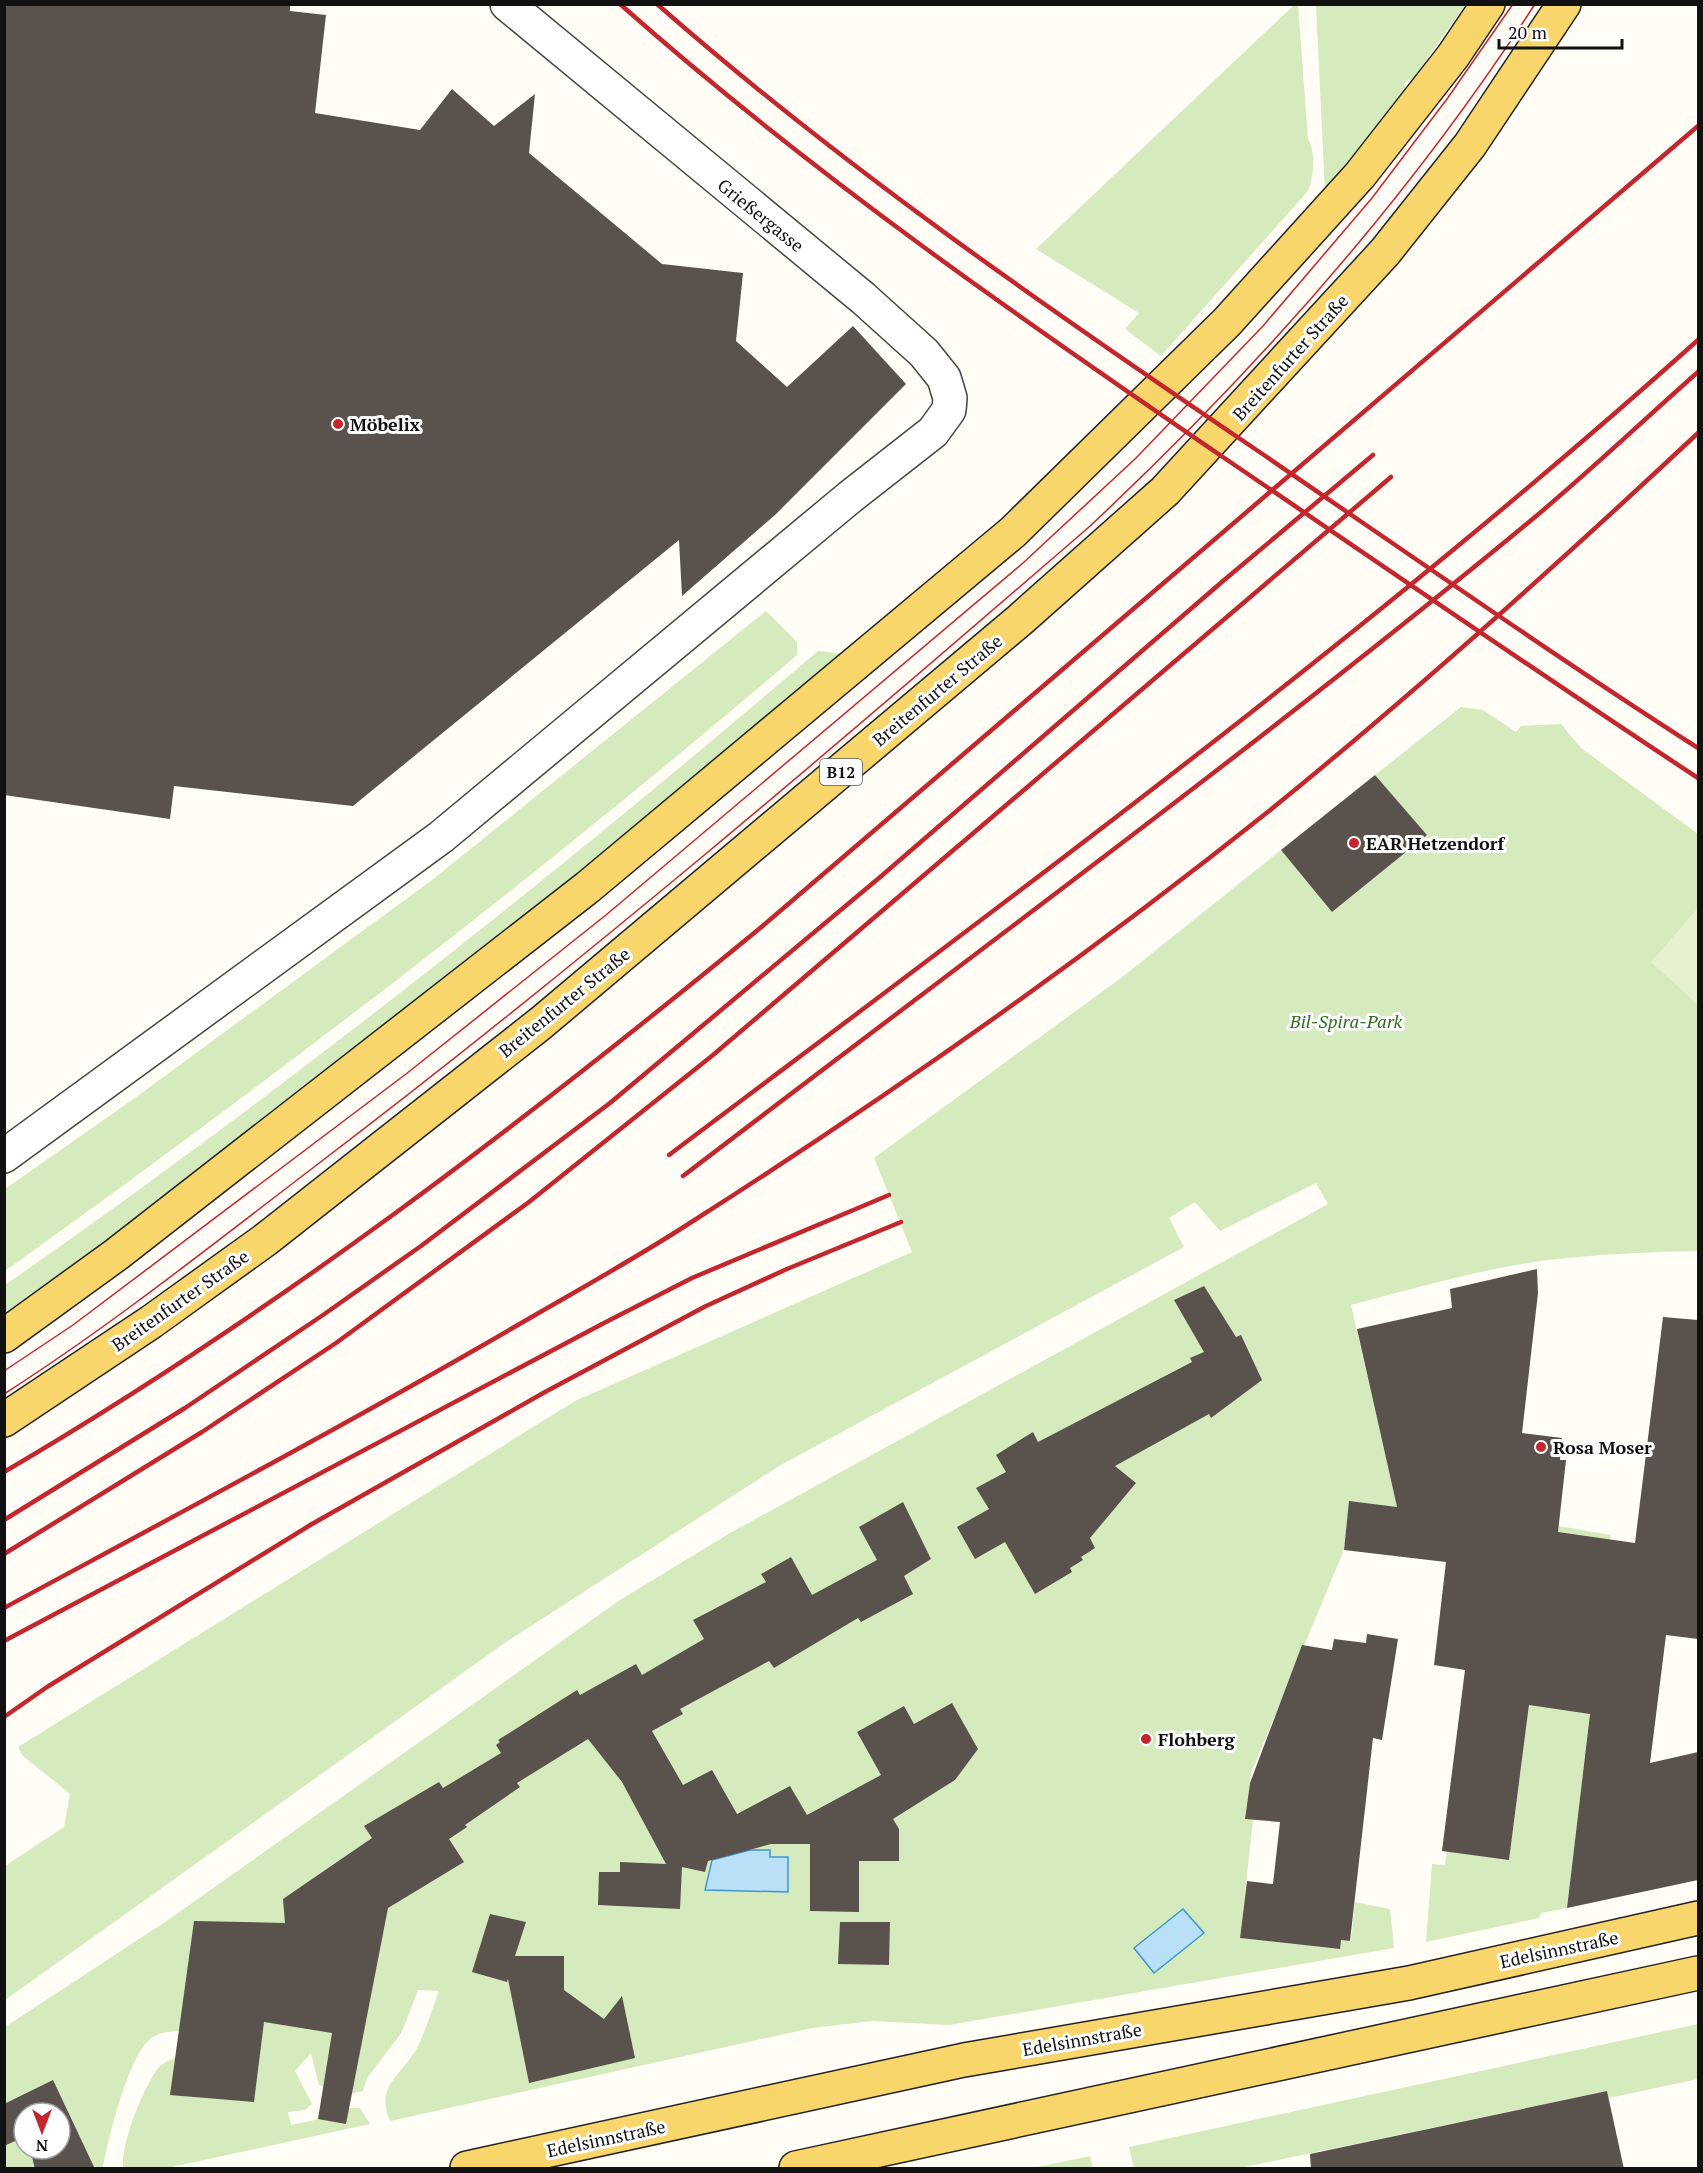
<svg xmlns="http://www.w3.org/2000/svg" width="1703" height="2173" viewBox="0 0 1703 2173" font-family="'PT Serif',serif">
<style>
.green{fill:#d5ebbd;fill-rule:evenodd}
.pitch{fill:#e6f2cf}
.water{fill:#b9e0f7;stroke:#3f96cf;stroke-width:1.5}
.building{fill:#5a524d}
.lines{fill:none;stroke-linecap:round;stroke-linejoin:round}
.minor-casing{stroke:#444;stroke-width:36}
.major-casing{stroke:#222;stroke-width:36}
.minor{stroke:#fff;stroke-width:33}
.major{stroke:#f9d66b;stroke-width:33}
.tram{stroke:#c4262e;stroke-width:1.5}
.rail{stroke:#c4262e;stroke-width:4.5}
.poi-dot{fill:#c4262e;stroke:#fff;stroke-width:2}
.labels{text-anchor:middle;dominant-baseline:central;stroke-width:6;stroke-linejoin:round;paint-order:stroke}
.shield{fill:#fff;stroke:#585858;stroke-width:1.5}
.shield-label{font-size:16px;font-weight:bold;fill:#111}
.street-label{font-size:18px;fill:#111;stroke:#fff}
.poi-label{font-size:18px;font-weight:bold;fill:#111;stroke:#fff;text-anchor:start}
.park-label{font-size:18px;font-style:italic;fill:#2f6b1f;stroke:#fff}
</style>
<rect width="100%" height="100%" fill="#fffdf5"/>
<g class="green">
<path d="M 1294,5 L 1298,5 L 1308,139 C 1316,153 1314,176 1308,191 L 1161,356 L 1125,329 L 1139,313 L 1036,249 Z"/>
<path d="M 1316,5 L 1465,5 L 1412,80 L 1409,79 L 1404,85 L 1406,87 L 1325,193 Z"/>
<path d="M 766,611 L 797,642 L 797,655 C 542,873 277,1076 5,1271 L 5,1189 L 132,1100 L 432,880 Z"/>
<path d="M 818,651 L 847,654 L 611,858 L 5,1324 L 5,1285 C 286,1089 557,874 818,651 Z"/>
<path d="M 1461,707 L 1483,710 L 1516,732 L 1521,726 L 1561,724 L 1581,748 L 1698,834 L 1698,1251 C 1648,1252 1598,1254 1548,1260 C 1481,1269 1415,1288 1351,1305 L 1397,1507 L 1349,1502 L 1344,1550 L 1251,1773 L 1245,1819 L 1253,1820 L 1240,1938 L 1339,1949 L 1341,1940 L 1351,1941 L 1355,1902 L 1390,1909 L 1394,1948 L 949,2025 L 872,2021 L 812,2028 L 390,2121 C 374,2085 403,2075 417,2048 C 426,2030 432,2009 439,1991 L 418,1990 L 402,2032 L 367,2078 L 363,2091 L 346,2095 L 319,2085 L 311,2053 L 295,2071 L 312,2104 L 305,2110 L 288,2112 L 291,2125 L 319,2119 L 339,2108 L 360,2108 L 370,2124 L 167,2168 L 123,2168 C 121,2142 143,2089 158,2068 C 164,2061 171,2061 177,2056 C 185,2049 192,2040 199,2032 C 185,2031 167,2029 153,2037 C 130,2049 107,2142 103,2168 L 5,2168 L 5,2027 L 171,1918 L 620,1600 L 730,1533 L 1328,1204 L 1316,1183 L 1220,1231 L 1195,1202 L 1169,1218 L 1184,1247 L 779,1466 L 506,1642 L 5,2000 L 5,1866 L 64,1827 L 70,1794 L 23,1756 L 18,1747 L 575,1401 L 912,1252 L 874,1158 L 1121,978 L 1281,850 L 1332,912 L 1427,835 L 1375,775 ZM 24,2113 L 60,2113 L 60,2149 L 24,2149 Z"/>
<path d="M 1553,1525 L 1611,1535 L 1567,1908 L 1541,1913 L 1539,1918 L 1426,1942 L 1432,1864 L 1445,1865 L 1447,1851 L 1509,1859 Z"/>
<path d="M 1698,2024 L 1698,2079 L 1609,2098 L 1607,2091 L 1240,2168 L 1134,2168 L 1129,2147 Z"/>
<path d="M 1090,2156 L 1093,2168 L 1033,2168 Z"/>
</g>
<path class="pitch" d="M 1698,908 L 1698,1005 L 1651,962 Z"/>
<g class="water">
<path d="M 750,1850 L 770,1850 L 770,1857 L 788,1857 L 788,1892 L 705,1890 L 712,1860 Z"/>
<path d="M 1183,1909 L 1204,1933 L 1154,1973 L 1134,1948 Z"/>
</g>
<g class="building">
<path d="M 4,4 L 290,4 L 290,11 L 326,15 L 315,113 L 420,130 L 452,89 L 494,126 L 535,94 L 529,153 L 662,264 L 743,273 L 736,341 L 787,387 L 853,326 L 906,384 L 775,515 L 682,596 L 679,540 L 353,806 L 174,786 L 170,819 L 4,795 Z"/>
<path d="M 1375,775 L 1427,835 L 1332,912 L 1281,850 Z"/>
<path d="M 1537,1269 L 1538,1293 L 1522,1433 L 1562,1438 L 1560,1460 L 1566,1460 L 1558,1532 L 1635,1543 L 1663,1317 L 1698,1320 L 1698,1639 L 1666,1635 L 1650,1763 L 1698,1752 L 1698,1880 L 1567,1908 L 1590,1714 L 1529,1705 L 1509,1860 L 1442,1851 L 1465,1670 L 1434,1665 L 1446,1562 L 1344,1550 L 1349,1501 L 1397,1507 L 1357,1329 L 1452,1308 L 1450,1289 Z"/>
<path d="M 1204,1286 L 1236,1337 L 1241,1335 L 1262,1380 L 1211,1418 L 1209,1414 L 1115,1466 L 1136,1483 L 1090,1538 L 1095,1548 L 1081,1557 L 1083,1560 L 1070,1568 L 1072,1572 L 1035,1594 L 1005,1542 L 975,1559 L 957,1527 L 989,1509 L 976,1488 L 1006,1472 L 996,1455 L 1033,1432 L 1038,1442 L 1192,1362 L 1190,1358 L 1204,1352 L 1174,1300 Z"/>
<path d="M 903,1502 L 931,1559 L 904,1576 L 913,1594 L 861,1622 L 858,1618 L 774,1668 L 769,1661 L 680,1709 L 683,1714 L 652,1731 L 683,1785 L 712,1770 L 737,1814 L 790,1786 L 807,1815 L 881,1775 L 857,1732 L 904,1706 L 914,1724 L 952,1703 L 978,1749 L 955,1780 L 893,1819 L 899,1829 L 899,1861 L 859,1861 L 859,1912 L 810,1911 L 810,1844 L 771,1844 L 708,1861 L 705,1872 L 682,1867 L 680,1909 L 598,1905 L 599,1872 L 620,1872 L 620,1862 L 666,1864 L 622,1782 L 588,1739 L 517,1783 L 520,1787 L 465,1825 L 467,1827 L 449,1839 L 464,1862 L 388,1908 L 346,2124 L 318,2119 L 332,2033 L 264,2022 L 254,2102 L 170,2095 L 194,1921 L 285,1923 L 283,1899 L 372,1838 L 364,1826 L 439,1782 L 443,1788 L 501,1753 L 496,1745 L 500,1742 L 498,1740 L 577,1690 L 580,1695 L 636,1664 L 642,1675 L 704,1639 L 693,1620 L 766,1582 L 761,1574 L 791,1557 L 812,1595 L 877,1560 L 859,1527 Z"/>
<path d="M 1367,1634 L 1398,1639 L 1382,1740 L 1373,1738 L 1350,1941 L 1341,1940 L 1340,1949 L 1240,1938 L 1247,1881 L 1273,1884 L 1280,1822 L 1245,1819 L 1250,1783 L 1302,1645 L 1332,1650 L 1334,1639 L 1366,1643 Z"/>
<path d="M 490,1914 L 526,1922 L 515,1956 L 564,1956 L 564,1990 L 604,2019 L 622,1996 L 635,2058 L 529,2083 L 508,1979 L 507,1982 L 472,1972 Z"/>
<path d="M 840,1922 L 890,1922 L 889,1965 L 838,1964 Z"/>
<path d="M 53,2080 L 95,2169 L 35,2169 L 30,2149 L 60,2149 L 60,2113 L 24,2113 L 24,2137 L 4,2146 L 4,2104 Z"/>
<path d="M 1607,2091 L 1624,2169 L 1311,2169 L 1310,2154 Z"/>
</g>
<g class="lines">
<defs>
<path id="minor" d="M 4,1156 L 441,837 L 850,497 L 933,432 L 949,410 L 950,398 L 944,378 L 924,353 L 863,298 L 507,4"/>
<g id="major">
<path d="M 4,1336 L 117,1254 L 588,887 L 1013,532 L 1227,322 L 1360,175 L 1453,56 L 1488,4"/>
<path d="M 4,1420 L 151,1322 L 265,1240 L 541,1023 L 1021,619 L 1165,491 L 1385,252 L 1470,145 L 1564,4"/>
<path d="M 467,2168 L 964,2060 L 1409,1983 L 1698,1918"/>
<path d="M 796,2168 L 1698,1973"/>
</g>
</defs>
<use href="#minor" class="minor-casing"/>
<use href="#major" class="major-casing"/>
<use href="#minor" class="minor"/>
<use href="#major" class="major"/>
<g class="tram">
<path d="M 4,1371 L 73,1325 L 406,1074 L 606,915 L 1023,563 L 1136,458 L 1263,326 L 1372,198 L 1447,99 L 1513,4"/>
<path d="M 4,1394 C 112,1325 213,1244 314,1167 C 581,964 836,746 1089,527 C 1257,370 1410,197 1535,4"/>
</g>
<g class="rail">
<path d="M 620,4 C 814,176 1025,322 1239,468 C 1392,572 1544,677 1698,778"/>
<path d="M 657,4 C 846,170 1053,312 1261,453 C 1406,552 1550,653 1698,748"/>
<path d="M 669,1155 C 1018,892 1372,632 1698,340"/>
<path d="M 683,1176 C 964,961 1250,752 1523,527 C 1583,478 1640,423 1698,372"/>
<path d="M 4,1472 C 272,1315 519,1126 759,929 L 1698,126"/>
<path d="M 4,1520 L 185,1408 L 323,1315 L 421,1246 L 610,1103 L 879,878 L 1223,581 L 1373,455"/>
<path d="M 4,1554 L 202,1432 L 336,1343 L 529,1202 L 713,1055 L 1391,477"/>
<path d="M 4,1608 C 178,1514 353,1421 523,1322 C 580,1289 638,1257 693,1221 C 892,1094 1085,958 1269,811 C 1417,691 1559,563 1698,433"/>
<path d="M 4,1641 L 604,1323 L 692,1278 L 889,1195"/>
<path d="M 4,1717 L 47,1687 L 312,1524 L 545,1392 L 706,1306 L 787,1269 L 901,1222"/>
</g>
</g>
<g class="poi-dot">
<circle cx="338" cy="424" r="6"/>
<circle cx="1354" cy="843" r="6"/>
<circle cx="1541" cy="1447" r="6"/>
<circle cx="1146" cy="1739" r="6"/>
</g>
<g class="labels">
<rect class="shield" x="820" y="759" width="42" height="26" rx="4.5"/>
<g class="shield-label">
<text x="841" y="772">B12</text>
</g>
<g class="street-label">
<text transform="translate(761 215) rotate(39)">Grießergasse</text>
<text transform="translate(1290 357) rotate(-48)">Breitenfurter Straße</text>
<text transform="translate(937 690) rotate(-40)">Breitenfurter Straße</text>
<text transform="translate(564 1002) rotate(-39)">Breitenfurter Straße</text>
<text transform="translate(180 1300) rotate(-35)">Breitenfurter Straße</text>
<text transform="translate(1559 1949) rotate(-12)">Edelsinnstraße</text>
<text transform="translate(1082 2039) rotate(-10)">Edelsinnstraße</text>
<text transform="translate(606 2138) rotate(-12)">Edelsinnstraße</text>
</g>
<g class="poi-label">
<text x="350" y="424">Möbelix</text>
<text x="1366" y="843">EAR Hetzendorf</text>
<text x="1553" y="1447">Rosa Moser</text>
<text x="1158" y="1739">Flohberg</text>
</g>
<g class="park-label">
<text x="1346" y="1021">Bil-Spira-Park</text>
</g>
</g>
<rect width="1703" height="2173" fill="none" stroke="#111111" stroke-width="12"/>
<g transform="translate(42 2131) rotate(180)"><circle r="28" fill="#ffffff" stroke="#a0a0a0" stroke-width="1.5"/>
<path d="M0-4.5L10 22L0 15L-10 22Z" fill="#c4262e"/>
<text y="-9" font-size="16" font-weight="bold" text-anchor="middle" fill="#111111">N</text>
</g>
<path d="M1499 39v9h123v-9" fill="none" stroke="#111111" stroke-width="3"/>
<text x="1508" y="39" font-size="18" fill="#111111" stroke="#ffffff" stroke-width="4.5" paint-order="stroke">20 m</text>
</svg>
